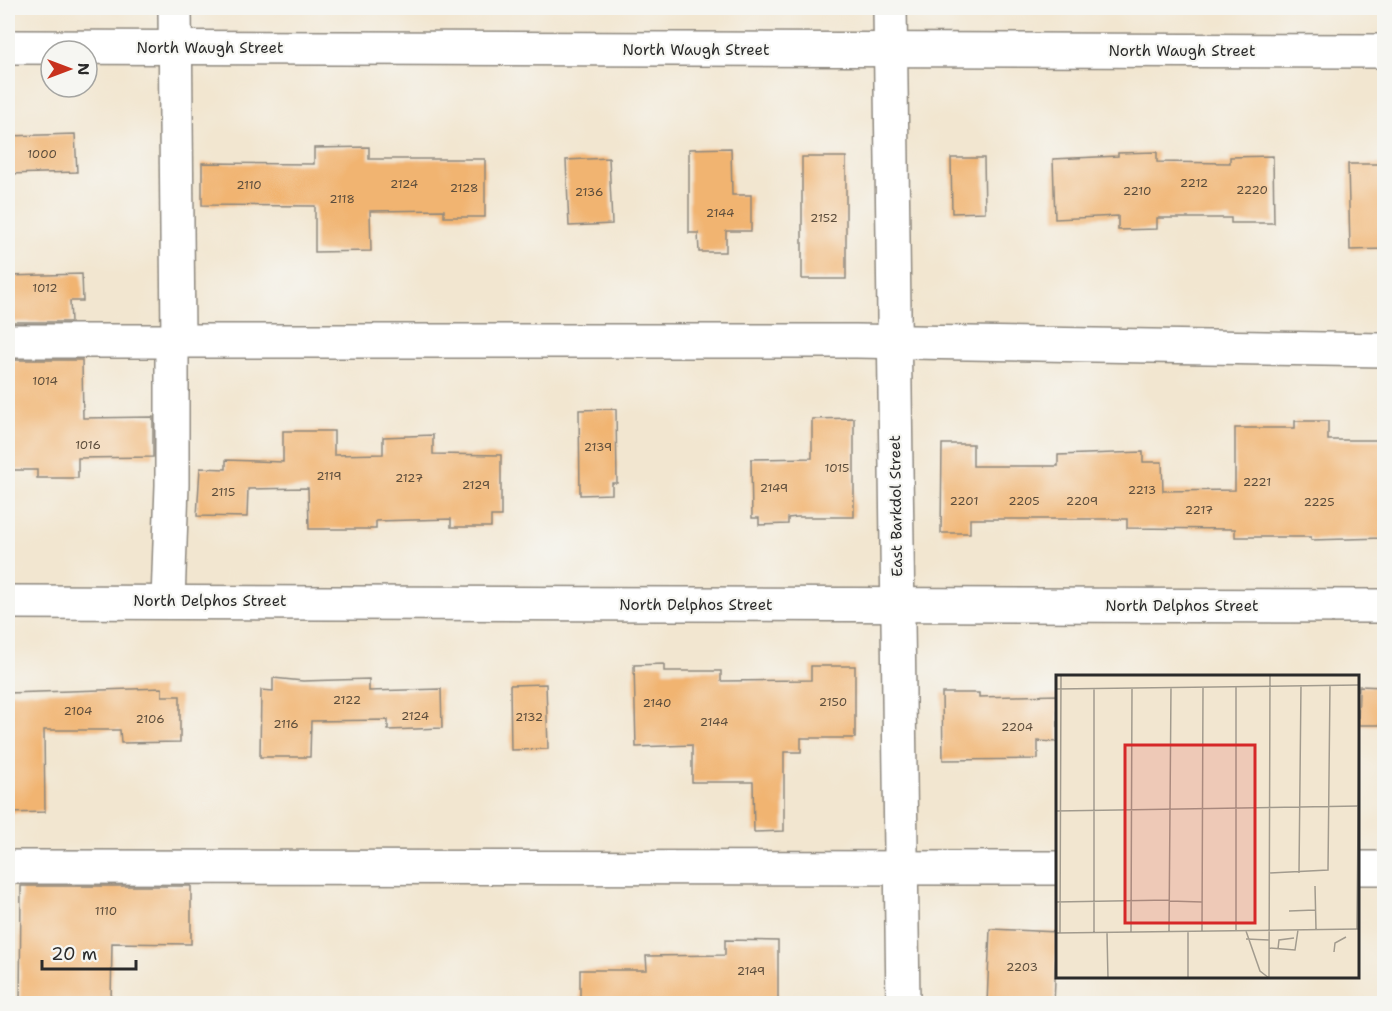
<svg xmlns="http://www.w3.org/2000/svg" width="1392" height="1011" viewBox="0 0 1392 1011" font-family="'Shantell Sans',sans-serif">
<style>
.building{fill:#f1b471}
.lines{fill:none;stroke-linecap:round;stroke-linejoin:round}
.minor-casing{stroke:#8e887e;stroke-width:36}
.minor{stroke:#fff;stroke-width:33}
.labels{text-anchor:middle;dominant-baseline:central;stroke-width:4.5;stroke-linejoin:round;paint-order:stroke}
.number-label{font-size:12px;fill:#5c4d3c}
.street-label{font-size:15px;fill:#2b2b2b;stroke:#f6f6f2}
.inset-road{fill:none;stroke:#a29b8e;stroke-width:1.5}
.view{fill:#d62828;fill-opacity:0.15;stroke:#d62828;stroke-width:3}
.inset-edge{fill:none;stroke:#2b2b2b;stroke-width:3}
</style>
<rect width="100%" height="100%" fill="#f6f6f2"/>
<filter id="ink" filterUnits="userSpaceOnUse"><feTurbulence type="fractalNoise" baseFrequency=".0167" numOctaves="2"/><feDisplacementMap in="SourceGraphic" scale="12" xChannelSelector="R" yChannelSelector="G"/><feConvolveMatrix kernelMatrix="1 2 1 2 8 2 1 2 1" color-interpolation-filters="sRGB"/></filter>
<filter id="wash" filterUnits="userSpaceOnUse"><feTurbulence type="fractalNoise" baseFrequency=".008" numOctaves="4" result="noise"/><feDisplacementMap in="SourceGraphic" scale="24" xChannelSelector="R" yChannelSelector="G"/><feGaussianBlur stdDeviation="1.35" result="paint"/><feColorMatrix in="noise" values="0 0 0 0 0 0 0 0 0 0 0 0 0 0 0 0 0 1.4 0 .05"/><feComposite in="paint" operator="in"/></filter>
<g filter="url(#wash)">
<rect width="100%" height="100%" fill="#f2e6d0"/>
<g id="blocks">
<g class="building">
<path d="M 75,134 L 77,172 L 8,174 L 8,136 Z"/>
<path d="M 369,147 L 369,159 L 485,159 L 485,217 L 444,217 L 444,210 L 370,211 L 371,251 L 315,252 L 315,206 L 202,205 L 202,163 L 314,164 L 314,148 Z"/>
<path d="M 731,148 L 732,195 L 751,195 L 751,231 L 726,231 L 726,252 L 699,252 L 698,233 L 689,233 L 689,149 Z"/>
<path d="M 1157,152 L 1157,162 L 1230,163 L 1230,157 L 1273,156 L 1274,223 L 1231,223 L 1231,218 L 1157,218 L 1157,229 L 1118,230 L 1118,216 L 1055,219 L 1053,159 L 1118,156 L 1118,153 Z"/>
<rect x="802" y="157" width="44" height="122"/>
<path d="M 609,158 L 612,224 L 569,226 L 566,160 Z"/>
<path d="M 951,158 L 984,158 L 985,212 L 952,213 Z"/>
<path d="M 1348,164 L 1384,164 L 1384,249 L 1350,250 Z"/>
<path d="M 82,274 L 83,301 L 70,301 L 71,322 L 8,322 L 8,276 Z"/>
<path d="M 8,360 L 82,360 L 83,418 L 153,417 L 153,457 L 78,458 L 78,478 L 37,478 L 37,470 L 9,470 Z"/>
<path d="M 616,409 L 617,483 L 612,483 L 612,494 L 580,495 L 579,410 Z"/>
<path d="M 854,418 L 854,517 L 797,517 L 788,518 L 788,524 L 759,525 L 759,518 L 752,518 L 751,459 L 812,458 L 812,419 Z"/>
<path d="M 1295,421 L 1328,421 L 1328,440 L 1384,440 L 1384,538 L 1311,540 L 1311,537 L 1235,537 L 1235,529 L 1127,528 L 1127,519 L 970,519 L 970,533 L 941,533 L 942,444 L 973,444 L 973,466 L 1058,466 L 1058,455 L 1143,452 L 1143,462 L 1162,462 L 1163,491 L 1235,490 L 1235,428 L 1295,428 Z"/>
<path d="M 283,431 L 334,431 L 334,455 L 383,454 L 383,437 L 433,435 L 433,454 L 501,455 L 501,516 L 491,516 L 491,527 L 451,527 L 451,519 L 376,521 L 376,529 L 309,529 L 308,488 L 248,489 L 247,517 L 197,516 L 200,468 L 226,469 L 226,460 L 283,462 Z"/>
<path d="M 664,664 L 664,671 L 721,671 L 721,681 L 811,680 L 811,666 L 855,666 L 855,738 L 801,738 L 801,752 L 784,752 L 784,831 L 754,832 L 753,782 L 692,782 L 692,745 L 636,747 L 634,665 Z"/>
<path d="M 273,678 L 303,681 L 369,679 L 369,691 L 441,689 L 442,728 L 388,730 L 388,720 L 311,721 L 310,757 L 260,757 L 261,690 L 273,691 Z"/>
<path d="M 546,684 L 548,749 L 511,750 L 510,685 Z"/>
<path d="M 1359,686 L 1384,687 L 1384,725 L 1358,725 Z"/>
<path d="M 162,688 L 162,696 L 180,696 L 180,742 L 121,743 L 120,730 L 44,730 L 45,812 L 8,813 L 8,693 Z"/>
<path d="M 942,693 L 979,693 L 979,697 L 1058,695 L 1058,742 L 1038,741 L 1038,759 L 943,760 Z"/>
<path d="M 21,886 L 191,886 L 191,944 L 112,943 L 111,1004 L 20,1004 Z"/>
<path d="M 990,929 L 1057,932 L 1054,1004 L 987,1004 Z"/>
<path d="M 725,940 L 778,941 L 778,1001 L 580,1004 L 580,970 L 647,970 L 646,956 L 725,955 Z"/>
</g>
</g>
</g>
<g filter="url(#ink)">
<use href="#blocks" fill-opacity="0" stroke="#8e887e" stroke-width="1.5"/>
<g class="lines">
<defs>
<g id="minor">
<path d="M 175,8 L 178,339"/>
<path d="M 890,8 L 903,1004"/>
<path d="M 8,47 L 1384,51"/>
<path d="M 8,341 L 856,341 L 1384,350"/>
<path d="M 168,601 L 172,485 L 172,339"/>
<path d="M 8,602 L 1384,606"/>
<path d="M 8,867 L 1058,868"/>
<path d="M 1358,868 L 1384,868"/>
</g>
</defs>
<use href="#minor" class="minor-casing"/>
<use href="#minor" class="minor"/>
</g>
</g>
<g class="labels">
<g class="number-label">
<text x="42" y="154">1000</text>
<text x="1194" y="183">2212</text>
<text x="404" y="184">2124</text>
<text x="249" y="185">2110</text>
<text x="464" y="188">2128</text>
<text x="1252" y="190">2220</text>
<text x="1137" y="191">2210</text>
<text x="589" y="192">2136</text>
<text x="342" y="199">2118</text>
<text x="720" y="213">2144</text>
<text x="824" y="218">2152</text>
<text x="45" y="288">1012</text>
<text x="45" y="381">1014</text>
<text x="88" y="445">1016</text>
<text x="598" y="447">2139</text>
<text x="837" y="468">1015</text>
<text x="329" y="476">2119</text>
<text x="409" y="478">2127</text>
<text x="1257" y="482">2221</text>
<text x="476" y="485">2129</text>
<text x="774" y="488">2149</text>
<text x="1142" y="490">2213</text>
<text x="223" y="492">2115</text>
<text x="964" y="501">2201</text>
<text x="1024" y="501">2205</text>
<text x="1082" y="501">2209</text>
<text x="1319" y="502">2225</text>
<text x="1199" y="510">2217</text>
<text x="347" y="700">2122</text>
<text x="833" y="702">2150</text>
<text x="657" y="703">2140</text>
<text x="78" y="711">2104</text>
<text x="415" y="716">2124</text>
<text x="529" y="717">2132</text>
<text x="150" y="719">2106</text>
<text x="714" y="722">2144</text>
<text x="286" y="724">2116</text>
<text x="1017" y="727">2204</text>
<text x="106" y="911">1110</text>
<text x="1022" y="967">2203</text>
<text x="751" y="971">2149</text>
</g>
<g class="street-label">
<text x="210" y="48">North Waugh Street</text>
<text x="696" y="50">North Waugh Street</text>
<text x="1182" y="51">North Waugh Street</text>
<text transform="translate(896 506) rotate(-91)">East Barkdol Street</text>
<text x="210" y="601">North Delphos Street</text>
<text x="696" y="605">North Delphos Street</text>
<text x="1182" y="606">North Delphos Street</text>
</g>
</g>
<g transform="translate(1056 675)">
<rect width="303" height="303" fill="#f2e6d0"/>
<path class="inset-road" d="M 0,14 L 303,10M 0,136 L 303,131M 213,198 L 272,195 L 274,10M 243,198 L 245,10M 259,211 L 260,254M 113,226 L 146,227M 0,227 L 113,225M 233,236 L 259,235M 301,254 L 303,32M 132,256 L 132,303M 146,256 L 147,12M 180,256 L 180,11M 190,256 L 204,296 L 213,303M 75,257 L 76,13M 113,257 L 115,12M 0,258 L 303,254M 4,258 L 5,0M 38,258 L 38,14M 51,258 L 52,303M 190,264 L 213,265M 213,273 L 239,275 L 242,255M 222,274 L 223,265 L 238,263M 278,277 L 279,268 L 290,262M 213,303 L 214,0"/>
<path class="view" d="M 69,70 L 199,70 L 199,248 L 69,248 Z"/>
<rect width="303" height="303" class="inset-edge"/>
</g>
<rect width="1392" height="1011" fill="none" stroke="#f6f6f2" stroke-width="30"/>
<g transform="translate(69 69) rotate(90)"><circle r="28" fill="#f6f6f2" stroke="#a5a5a2" stroke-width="1.5"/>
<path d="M0-4.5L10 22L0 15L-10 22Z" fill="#c8321e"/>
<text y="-9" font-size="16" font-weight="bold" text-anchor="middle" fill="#2b2b2b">N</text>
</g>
<path d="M42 960v9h94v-9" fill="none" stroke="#2b2b2b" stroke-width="3"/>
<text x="51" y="960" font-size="18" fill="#2b2b2b" stroke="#f6f6f2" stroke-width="4.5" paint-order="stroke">20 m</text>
</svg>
